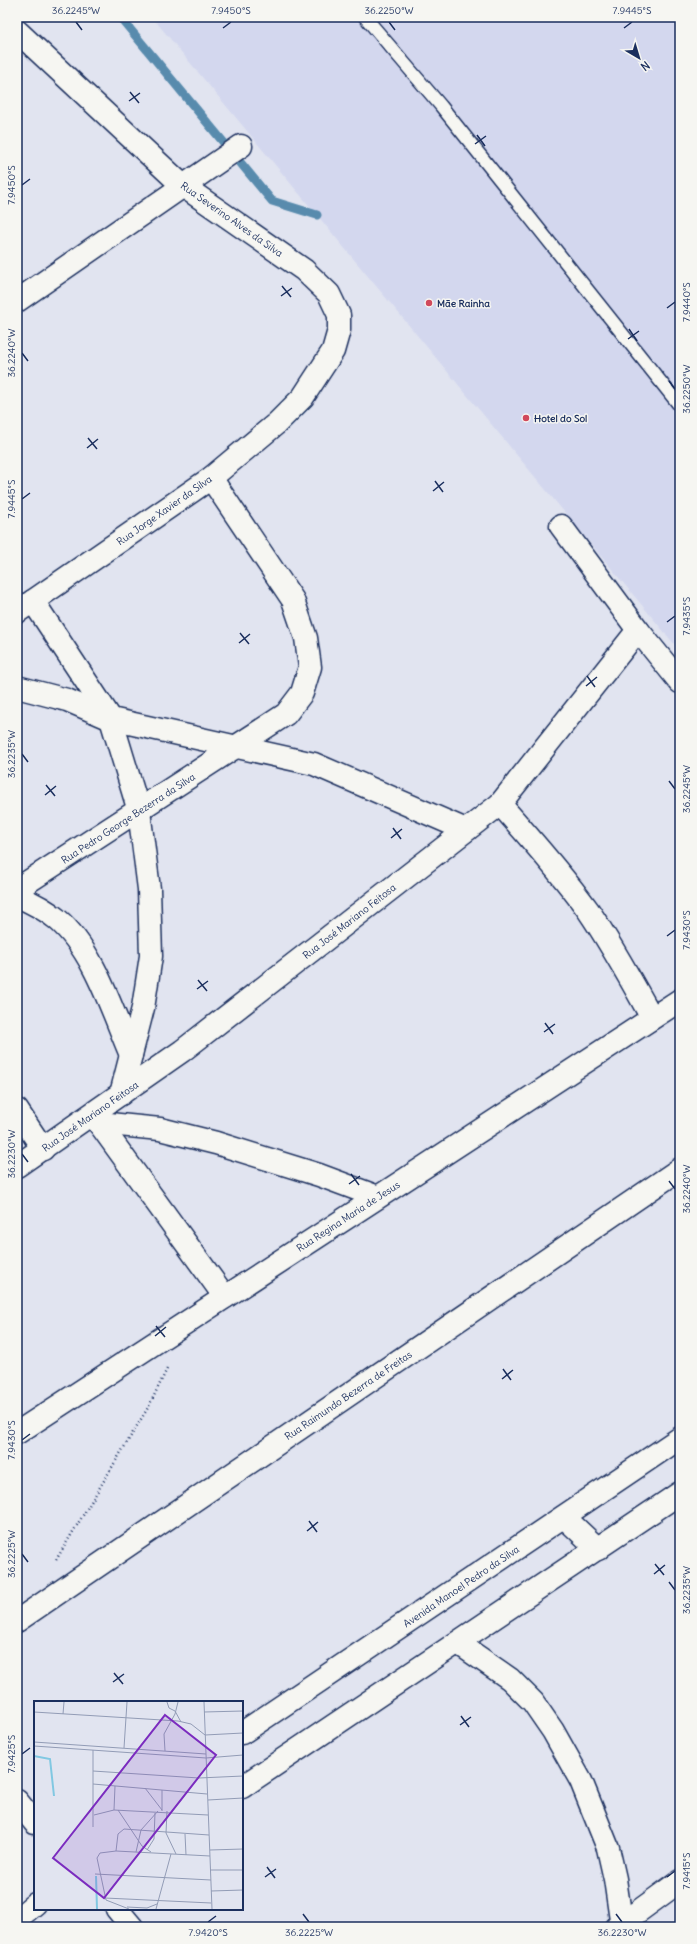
<svg xmlns="http://www.w3.org/2000/svg" width="697" height="1944" font-family="Delius,sans-serif">
<style>
.built{fill:#d3d7ee}
.lines{fill:none;stroke-linecap:round;stroke-linejoin:round}
.stream{stroke:#588bad;stroke-width:9}
.lane-casing{stroke:#1b2f5e;stroke-width:15}
.street-casing{stroke:#1b2f5e;stroke-width:25}
.path{stroke:#1b2f5e;stroke-width:2.5;stroke-dasharray:1 3;stroke-linecap:butt}
.lane{stroke:#f6f6f2;stroke-width:12}
.street{stroke:#f6f6f2;stroke-width:22}
.ticks{fill:none;stroke:#1b2f5e;stroke-width:1.5}
.poi-dot{fill:#d1495b;stroke:#f6f6f2;stroke-width:1.5}
.labels{text-anchor:middle;stroke-width:3;stroke-linejoin:round;paint-order:stroke}
.street-label{font-size:10px;fill:#1b2f5e;stroke:#f6f6f2}
.poi-label{font-size:10px;font-weight:bold;fill:#1b2f5e;stroke:#f6f6f2;text-anchor:start}
.inset-river{fill:none;stroke:#81c8e2;stroke-width:2}
.inset-road{fill:none;stroke:#929cb6;stroke-width:1}
.view{fill:#7b2cbf;fill-opacity:0.15;stroke:#7b2cbf;stroke-width:2}
.inset-edge{fill:none;stroke:#1b2f5e;stroke-width:2}
.neatline{fill:none;stroke:#1b2f5e;stroke-width:1.5}
.ticks-label{font-size:10px;text-anchor:middle;fill:#1b2f5e}
</style>
<rect width="100%" height="100%" fill="#e1e4f0"/>
<filter id="ink" filterUnits="userSpaceOnUse"><feTurbulence type="fractalNoise" baseFrequency=".025" numOctaves="2"/><feDisplacementMap in="SourceGraphic" scale="8" xChannelSelector="R" yChannelSelector="G"/><feConvolveMatrix kernelMatrix="1 2 1 2 8 2 1 2 1" color-interpolation-filters="sRGB"/></filter>
<g filter="url(#ink)">
<polygon class="built" points="152,17 680,17 680,651 317,215"/>
<g class="lines">
<polyline class="stream" points="120,17 272,201 317,215"/>
<g class="lane-casing">
<polyline id="lane" points="365,17 441,106 680,406"/>
</g>
<g class="street-casing">
<g id="street">
<polyline points="17,31 183,186 304,270 329,294 339,315 339,330 333,351 303,397 277,423 211,478 17,612"/>
<polyline points="17,301 241,146"/>
<polyline points="561,526 638,630 680,682"/>
<polyline points="33,601 111,719 139,811 149,889 151,956 143,1008 121,1094"/>
<polyline points="17,687 67,700 111,719 314,764 466,830"/>
<path d="M500,804C531,839 561,873 588,910C612,945 632,982 652,1018"/>
<polyline points="17,889 286,714 302,693 310,667 306,638 293,600 211,478"/>
<path d="M17,896C31,902 45,909 57,919C94,950 112,1011 131,1055"/>
<polyline points="17,1110 43,1149"/>
<polyline points="93,1115 225,1297"/>
<polyline points="99,1123 160,1129 216,1143 319,1175 378,1197"/>
<polyline points="17,1166 182,1051 500,804 638,630"/>
<polyline points="17,1433 680,1000"/>
<polyline points="564,1517 598,1549"/>
<polyline points="17,1621 680,1169"/>
<polyline points="458,1643 510,1679 533,1702 553,1731 581,1781 608,1848 615,1879 622,1927"/>
<polyline points="242,1733 680,1438"/>
<polyline points="242,1787 680,1493"/>
<polyline points="17,1801 35,1823"/>
<polyline points="117,1909 132,1927"/>
<polyline points="17,1919 35,1904"/>
<polyline points="617,1927 680,1881"/>
</g>
</g>
<polyline class="path" points="56,1560 149,1406 168,1367"/>
<use href="#lane" class="lane"/>
<use href="#street" class="street"/>
</g>
</g>
<path class="ticks" d="M76,22L82,30M389,22L395,30M223,28L231,22M624,28L632,22M130,92L139,103M129,101L140,93M477,135L485,146M475,144L486,136M22,185L30,179M282,286L291,297M281,296L292,288M667,308L675,302M629,329L637,341M628,339L639,331M22,353L28,361M669,381L675,389M88,438L97,449M87,448L98,439M435,481L443,492M433,491L444,482M22,499L30,493M667,622L675,616M240,633L249,644M239,643L250,634M587,676L595,687M586,686L597,677M22,754L28,762M669,781L675,789M46,785L55,796M45,795L56,786M393,828L401,839M391,838L402,829M667,936L675,930M198,980L207,991M197,989L208,981M545,1023L553,1034M544,1032L555,1024M22,1154L28,1162M351,1174L359,1185M669,1181L675,1189M349,1184L360,1176M156,1326L165,1337M155,1336L166,1327M503,1369L511,1380M502,1379L513,1370M22,1440L30,1434M309,1521L317,1532M307,1531L318,1522M22,1554L28,1562M655,1564L664,1575M654,1574L665,1565M669,1582L675,1590M114,1673L123,1684M113,1682L124,1674M461,1716L469,1727M460,1725L471,1717M22,1754L30,1748M267,1867L275,1878M265,1877L276,1869M667,1877L675,1871M303,1914L309,1922M616,1914L622,1922M208,1922L216,1916"/>
<g class="poi-dot">
<circle cx="429" cy="303" r="4"/>
<circle cx="526" cy="418" r="4"/>
</g>
<g class="labels">
<g class="street-label">
<text transform="translate(232 219) rotate(35)" y="4">Rua Severino Alves da Silva</text>
<text transform="translate(164 510) rotate(-35)" y="4">Rua Jorge Xavier da Silva</text>
<text transform="translate(128 818) rotate(-33)" y="4">Rua Pedro George Bezerra da Silva</text>
<text transform="translate(349 921) rotate(-38)" y="4">Rua José Mariano Feitosa</text>
<text transform="translate(90 1116) rotate(-35)" y="4">Rua José Mariano Feitosa</text>
<text transform="translate(348 1216) rotate(-33)" y="4">Rua Regina Maria de Jesus</text>
<text transform="translate(348 1395) rotate(-34)" y="4">Rua Raimundo Bezerra de Freitas</text>
<text transform="translate(461 1586) rotate(-34)" y="4">Avenida Manoel Pedro da Silva</text>
</g>
<g class="poi-label">
<text x="437" y="307">Mãe Rainha</text>
<text x="534" y="422">Hotel do Sol</text>
</g>
</g>
<g transform="translate(34 1701)">
<rect width="209" height="209" fill="#e1e4f0"/>
<path class="inset-river" d="M0,55L16,58L20,95M62,175L63,208"/>
<path class="inset-road" d="M133,1L135,7L141,10L147,21M170,1L178,208M0,11L144,20L157,23L171,34M170,11L209,10M29,13L30,1M171,34L209,32M0,41L172,53M0,45L172,57L209,54M90,47L93,1M59,49V126M131,50L130,33L141,13L144,1M59,70L165,77L209,75M59,83L173,93M111,87L128,109M174,99L209,97M80,109L81,85M84,109L108,145L117,151M128,110V89M133,110L132,132L142,153M60,114L80,109L174,114M151,133L152,154M113,149L120,138L121,112M176,149L209,148M82,150L84,133L90,128L175,134M102,151L107,129L124,110M176,169H209M61,173L177,179M177,190L209,189M71,197L177,202M93,206L113,207L123,203M95,208L72,199L63,157L66,152L82,150L176,155M122,208L137,153"/>
<path class="view" d="M131,14L182,54L70,197L19,157Z"/>
<rect width="209" height="209" class="inset-edge"/>
</g>
<rect width="697" height="1944" fill="none" stroke="#f6f6f2" stroke-width="44"/>
<g transform="translate(639 58) rotate(142)" stroke="#f6f6f2" stroke-width="3" paint-order="stroke">
<path d="M0-3L7 15L0 10L-7 15Z" fill="#1b2f5e"/>
<text y="-6" font-size="11" font-weight="bold" text-anchor="middle" fill="#1b2f5e">N</text>
</g>
<rect x="22" y="22" width="653" height="1900" class="neatline"/>
<g class="ticks-label">
<text x="76" y="14">36.2245°W</text>
<text x="231" y="14">7.9450°S</text>
<text x="389" y="14">36.2250°W</text>
<text x="632" y="14">7.9445°S</text>
<text transform="translate(11 185) rotate(-90)" y="4">7.9450°S</text>
<text transform="translate(686 302) rotate(-90)" y="4">7.9440°S</text>
<text transform="translate(11 353) rotate(-90)" y="4">36.2240°W</text>
<text transform="translate(686 389) rotate(-90)" y="4">36.2250°W</text>
<text transform="translate(11 499) rotate(-90)" y="4">7.9445°S</text>
<text transform="translate(686 616) rotate(-90)" y="4">7.9435°S</text>
<text transform="translate(11 754) rotate(-90)" y="4">36.2235°W</text>
<text transform="translate(686 789) rotate(-90)" y="4">36.2245°W</text>
<text transform="translate(686 930) rotate(-90)" y="4">7.9430°S</text>
<text transform="translate(11 1154) rotate(-90)" y="4">36.2230°W</text>
<text transform="translate(686 1189) rotate(-90)" y="4">36.2240°W</text>
<text transform="translate(11 1440) rotate(-90)" y="4">7.9430°S</text>
<text transform="translate(11 1554) rotate(-90)" y="4">36.2225°W</text>
<text transform="translate(686 1590) rotate(-90)" y="4">36.2235°W</text>
<text transform="translate(11 1754) rotate(-90)" y="4">7.9425°S</text>
<text transform="translate(686 1871) rotate(-90)" y="4">7.9415°S</text>
<text x="208" y="1936">7.9420°S</text>
<text x="309" y="1936">36.2225°W</text>
<text x="622" y="1936">36.2230°W</text>
</g>
</svg>
